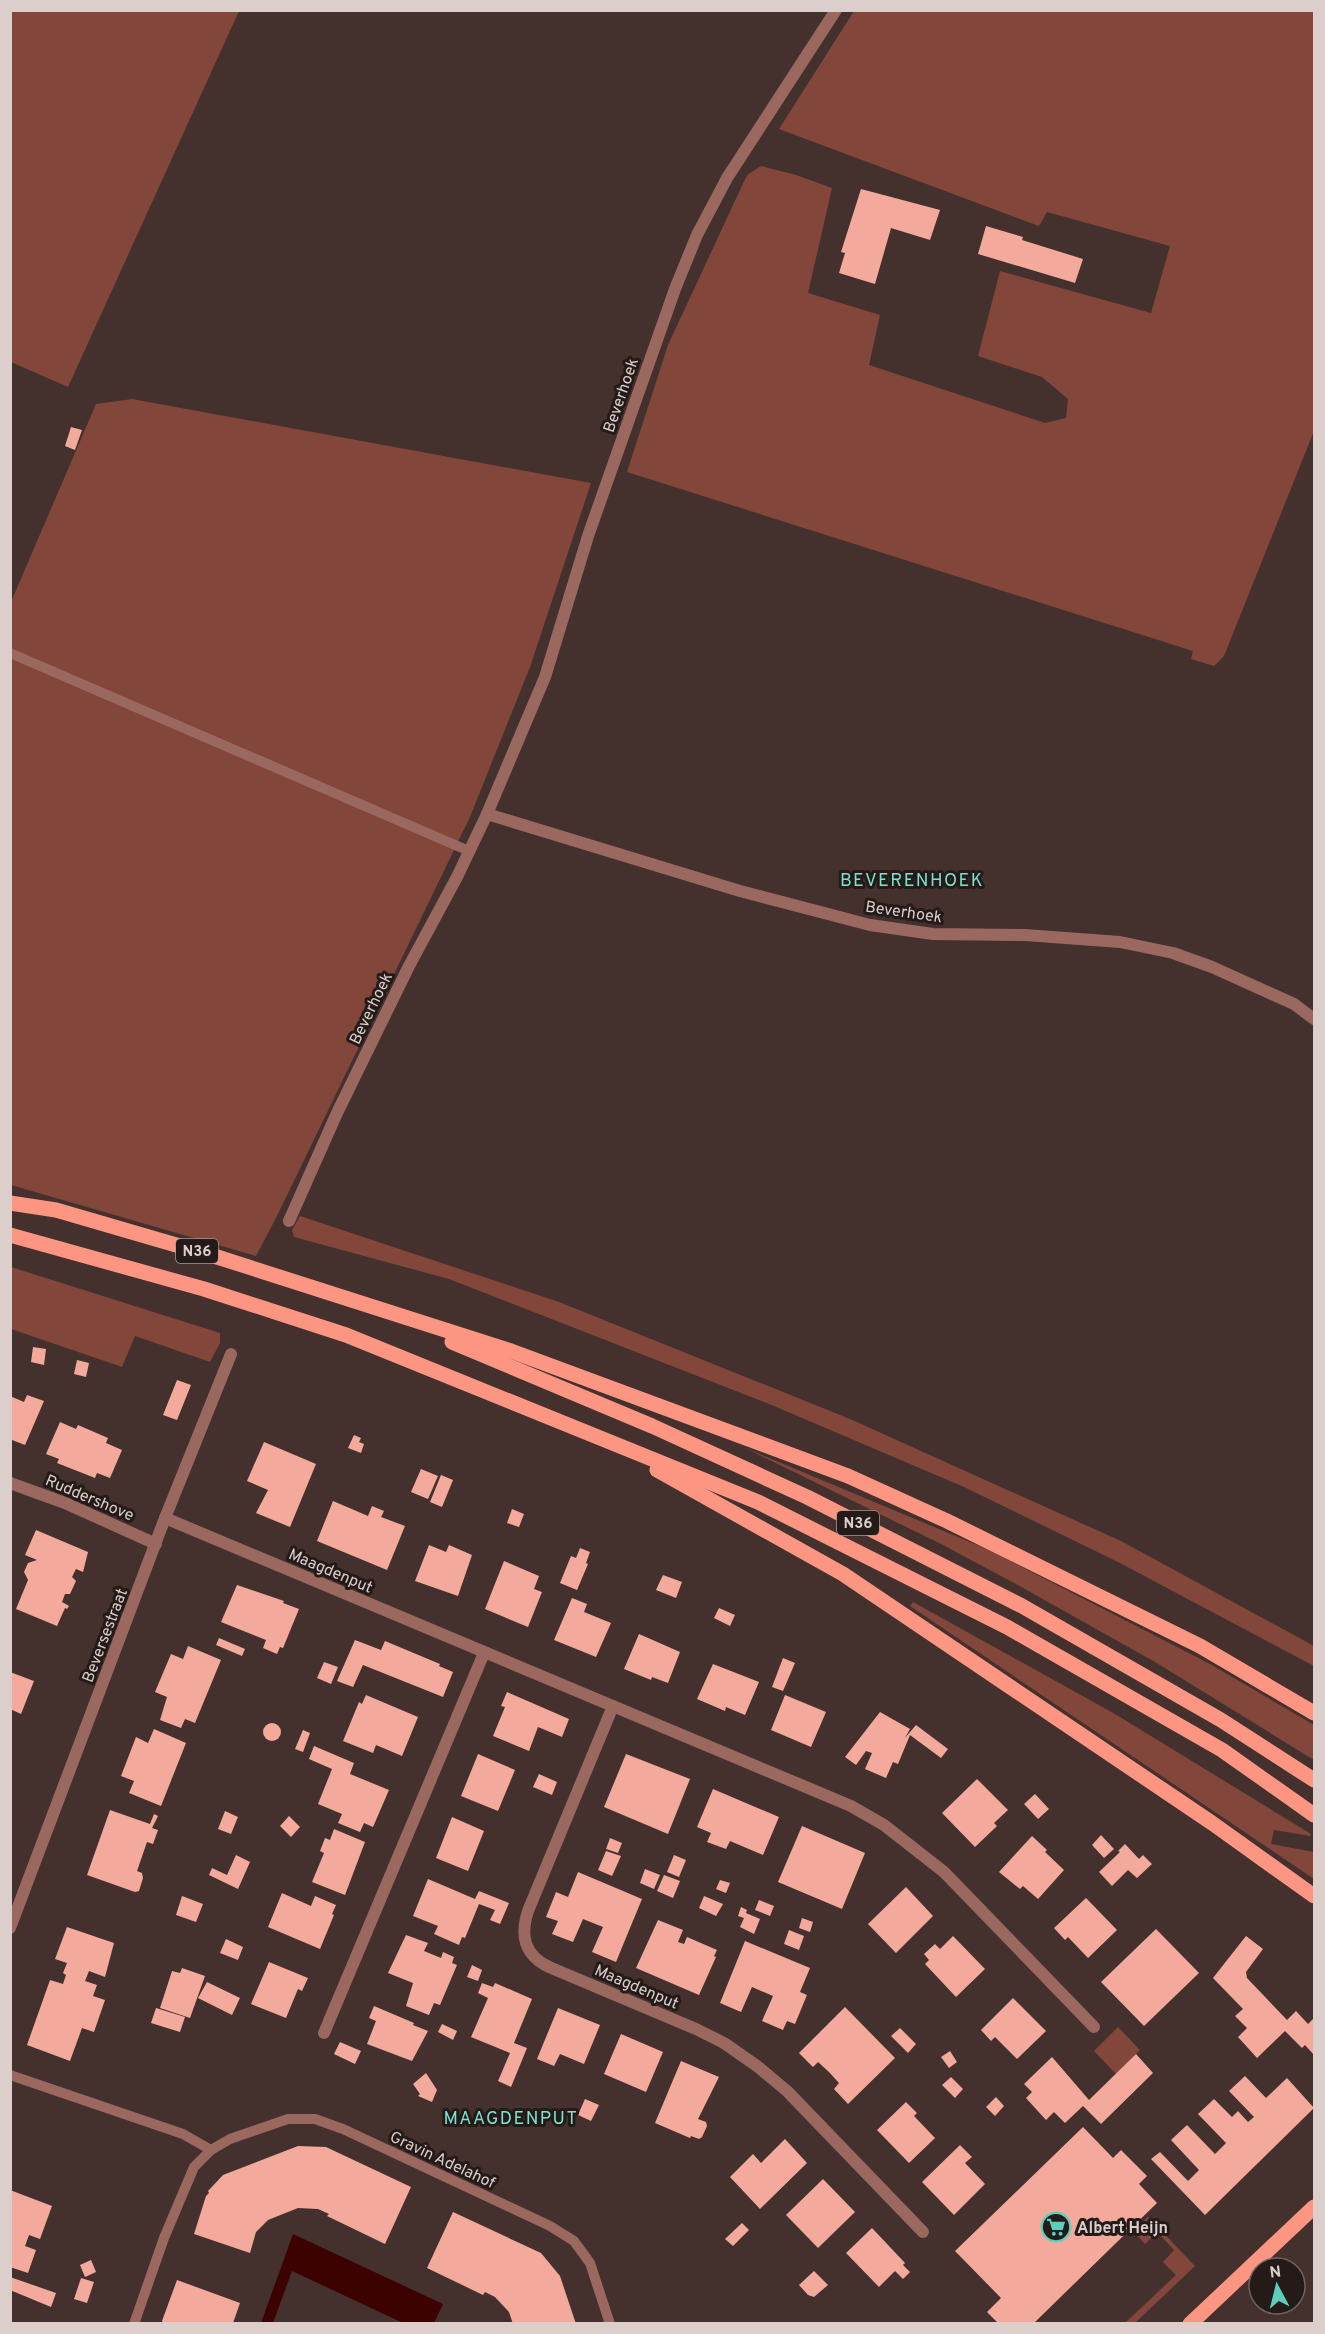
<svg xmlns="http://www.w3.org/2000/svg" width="1325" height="2334" font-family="Overpass,sans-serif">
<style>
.green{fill:#83463b}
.water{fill:#3c0200}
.building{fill:#f3aa9c}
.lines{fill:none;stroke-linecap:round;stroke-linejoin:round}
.lane{stroke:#9a685e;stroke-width:10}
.street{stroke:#9a685e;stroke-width:12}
.primary{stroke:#fc9683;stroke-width:15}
.labels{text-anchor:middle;stroke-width:6;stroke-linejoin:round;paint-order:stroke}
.shield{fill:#241b19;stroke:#a49896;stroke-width:1.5}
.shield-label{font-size:15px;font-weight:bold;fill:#dbcecb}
.street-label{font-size:16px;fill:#dbcecb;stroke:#241b19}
.poi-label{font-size:16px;font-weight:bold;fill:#dbcecb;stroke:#241b19;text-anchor:start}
.neighbourhood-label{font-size:18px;letter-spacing:1.5px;fill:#7ce3d1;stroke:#241b19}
</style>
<rect width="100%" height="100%" fill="#44312d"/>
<g class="green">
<polygon points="10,11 239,11 68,387 11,362"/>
<polygon points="1312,11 1314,12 1314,431 1224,656 1214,666 1191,659 1193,651 627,472 668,345 747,175 761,166 796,175 832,188 808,293 880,315 869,365 1045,423 1066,418 1068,399 1042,377 978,356 1000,271 1151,313 1170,246 1047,212 1039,226 779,129 854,11"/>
<polygon points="132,399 591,483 530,667 470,817 277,1216 256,1256 11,1185 11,602 96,404"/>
<polygon points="300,1216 559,1302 850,1419 1121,1541 1314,1646 1314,1666 1118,1562 964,1487 774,1406 449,1279 294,1237 292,1230"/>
<polygon points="11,1267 220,1333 220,1343 210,1362 135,1336 122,1367 11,1329"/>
<polygon points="743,1447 989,1550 1210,1664 1314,1725 1314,1760 1155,1662 1014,1583 943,1545"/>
<polygon points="913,1602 1115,1714 1311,1834 1310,1836 1274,1830 1271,1844 1314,1852 1314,1879 910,1606"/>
<polygon points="1118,2027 1140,2050 1116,2074 1094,2051"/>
<polygon points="1148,2217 1195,2266 1135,2323 1125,2323 1176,2275 1163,2262 1174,2250 1157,2232 1145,2244 1133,2231"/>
</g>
<polygon class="water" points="293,2234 443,2304 434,2323 403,2323 292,2271 273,2323 261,2323"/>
<g class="building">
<polygon points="861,189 940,210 930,240 891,228 875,284 839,273 845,253 841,252"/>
<polygon points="986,226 1023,237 1022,240 1083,259 1075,283 978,254"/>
<polygon points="71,427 82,430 75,450 65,446"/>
<polygon points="33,1347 46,1349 44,1365 31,1362"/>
<polygon points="77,1360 89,1363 86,1377 74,1374"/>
<polygon points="177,1380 191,1385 177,1420 163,1415"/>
<polygon points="27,1395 44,1401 25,1445 12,1440 10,1444 10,1396 24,1402"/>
<polygon points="60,1422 76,1429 78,1425 108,1438 106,1443 122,1450 110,1478 97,1473 95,1478 57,1463 59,1459 46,1454"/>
<polygon points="354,1435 361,1438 359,1442 364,1444 361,1453 348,1448"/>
<polygon points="264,1442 316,1464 290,1527 256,1513 268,1490 247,1481"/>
<polygon points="421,1469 438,1476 428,1499 411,1492"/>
<polygon points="441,1475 453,1480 442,1507 430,1502"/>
<polygon points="333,1501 368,1516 372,1506 384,1511 381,1517 405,1526 387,1570 317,1541"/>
<polygon points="512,1509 524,1514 519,1527 507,1523"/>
<polygon points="36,1530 88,1552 83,1572 76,1569 72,1577 76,1581 70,1594 65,1594 62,1602 69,1606 67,1609 65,1608 57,1626 16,1609 28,1580 24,1572 28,1563 37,1560 25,1555"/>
<polygon points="429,1545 446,1552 449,1545 472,1555 458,1596 415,1581"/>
<polygon points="580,1548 590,1552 586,1563 588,1564 577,1590 560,1583 571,1556 576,1558"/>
<polygon points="504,1561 539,1576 534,1589 542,1592 528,1627 485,1609"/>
<polygon points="663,1575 682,1582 676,1598 656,1590"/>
<polygon points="237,1585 284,1601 283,1603 299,1609 283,1648 280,1647 277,1654 263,1648 266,1640 221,1622"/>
<polygon points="572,1598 587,1604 584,1612 611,1623 596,1657 554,1640"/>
<polygon points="719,1608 735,1615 730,1626 714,1618"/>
<polygon points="639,1634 680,1652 668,1683 652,1677 651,1680 624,1669"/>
<polygon points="219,1638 245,1649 242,1656 216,1645"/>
<polygon points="355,1640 381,1650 385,1641 440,1664 439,1666 453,1672 443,1697 363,1665 353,1687 337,1681"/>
<polygon points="188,1646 221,1660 195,1723 185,1719 181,1728 160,1720 167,1697 155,1692 171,1654 183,1659"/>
<polygon points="783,1658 795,1663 783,1691 772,1687"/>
<polygon points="324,1662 338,1667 331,1684 317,1678"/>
<polygon points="713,1664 759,1682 745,1715 726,1707 725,1711 697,1699"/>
<polygon points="10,1672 34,1681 21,1714 10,1709"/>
<polygon points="507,1692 569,1719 562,1737 538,1727 529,1751 493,1736 505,1707 501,1706"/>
<polygon points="366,1695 418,1717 402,1756 376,1745 373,1753 343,1741 359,1702 362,1704"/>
<polygon points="785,1695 826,1712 811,1747 771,1730"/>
<polygon points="880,1712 910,1729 905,1738 916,1725 948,1749 941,1758 910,1735 898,1764 893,1762 886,1778 865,1769 872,1753 866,1751 856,1765 845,1757"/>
<circle cx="272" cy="1732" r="9"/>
<polygon points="154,1729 186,1743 161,1806 129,1793 134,1781 121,1776 136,1737 148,1743"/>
<polygon points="303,1730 310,1733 303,1752 295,1749"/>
<polygon points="314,1746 354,1763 350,1774 389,1790 373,1827 364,1823 360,1832 338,1823 342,1814 318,1804 332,1769 309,1759"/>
<polygon points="478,1754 515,1770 498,1811 461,1796"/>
<polygon points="626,1754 690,1779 668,1834 604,1807"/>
<polygon points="539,1774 557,1782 552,1795 533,1787"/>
<polygon points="977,1779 1008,1810 994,1823 997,1826 975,1847 942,1813"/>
<polygon points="713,1789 779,1817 763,1855 730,1841 726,1849 707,1842 711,1833 697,1827"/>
<polygon points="1035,1794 1049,1809 1038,1819 1024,1804"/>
<polygon points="110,1810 150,1824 154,1814 158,1816 152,1828 158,1830 153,1844 147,1842 137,1871 142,1873 143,1878 139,1891 135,1892 87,1875"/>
<polygon points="225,1811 238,1817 231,1834 218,1829"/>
<polygon points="289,1816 300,1827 291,1837 280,1826"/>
<polygon points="452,1817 484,1831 468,1871 436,1858"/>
<polygon points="802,1826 865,1853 842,1909 778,1882"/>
<polygon points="334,1829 365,1842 345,1895 312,1882 324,1853 320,1851 325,1838 330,1840"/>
<polygon points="1101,1835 1114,1849 1104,1858 1092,1845"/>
<polygon points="1032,1836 1047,1850 1045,1852 1064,1870 1038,1899 1023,1886 1020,1889 999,1872"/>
<polygon points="610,1838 622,1843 618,1853 606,1849"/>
<polygon points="1125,1844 1139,1859 1143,1855 1152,1864 1137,1878 1128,1870 1112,1886 1099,1872 1120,1852 1118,1851"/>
<polygon points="606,1851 621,1856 612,1876 598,1870"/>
<polygon points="236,1855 250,1862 238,1889 209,1875 212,1868 227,1875"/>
<polygon points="674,1855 686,1860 679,1877 667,1872"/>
<polygon points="645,1869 660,1875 654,1889 640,1883"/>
<polygon points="578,1872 642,1899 616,1962 592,1952 603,1927 583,1919 573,1942 552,1934 558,1921 546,1917 556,1892 568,1897"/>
<polygon points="664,1875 680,1881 673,1898 657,1891"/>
<polygon points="428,1879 475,1899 479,1891 509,1903 500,1924 490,1920 495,1910 479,1904 465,1938 462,1937 459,1945 434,1934 438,1926 413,1916"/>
<polygon points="720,1880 730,1883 726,1893 716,1889"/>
<polygon points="906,1887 933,1916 896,1953 868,1924"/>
<polygon points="282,1893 311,1906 315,1896 336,1905 332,1914 334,1915 320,1949 268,1927"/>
<polygon points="182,1896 203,1904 196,1922 176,1915"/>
<polygon points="704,1896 723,1904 716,1916 699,1908"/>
<polygon points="1086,1898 1117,1930 1088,1958 1068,1937 1065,1940 1054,1928"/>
<polygon points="759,1900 774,1906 770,1916 755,1910"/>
<polygon points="741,1907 747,1910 746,1913 760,1919 754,1934 740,1927 744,1918 738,1916"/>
<polygon points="802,1918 813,1922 810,1932 799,1928"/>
<polygon points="658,1920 683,1930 678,1942 684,1944 687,1937 717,1950 714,1956 716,1957 699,1995 636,1968"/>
<polygon points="67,1927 114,1943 105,1977 89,1971 85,1981 97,1985 93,1996 105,2000 94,2032 82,2028 70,2061 27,2045 50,1980 63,1984 66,1975 63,1973 67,1963 55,1959"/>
<polygon points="1156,1929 1199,1973 1144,2026 1101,1982"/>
<polygon points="789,1930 804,1936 799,1950 784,1944"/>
<polygon points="406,1935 428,1943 424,1951 441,1958 443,1952 454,1957 452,1963 457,1965 440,2005 434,2003 429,2015 406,2006 413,1983 388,1973"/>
<polygon points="953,1936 985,1969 956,1997 925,1964 929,1960 924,1954 935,1944 940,1949"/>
<polygon points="1246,1936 1263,1949 1246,1972 1247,1978 1287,2020 1296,2011 1308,2024 1314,2018 1314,2055 1305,2045 1302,2048 1285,2031 1257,2058 1238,2037 1247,2028 1235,2016 1243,2009 1213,1978"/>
<polygon points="226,1939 243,1947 238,1960 220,1953"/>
<polygon points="745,1941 810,1968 800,1992 807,1995 795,2024 787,2021 783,2030 762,2021 773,1996 752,1987 741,2012 720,2003"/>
<polygon points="269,1962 308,1978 302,1991 298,1989 286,2018 251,2004"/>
<polygon points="472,1965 482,1970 478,1981 467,1977"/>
<polygon points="182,1968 205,1976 190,2018 160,2008 172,1971 180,1973"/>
<polygon points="207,1982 240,1998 232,2015 198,1998"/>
<polygon points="482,1983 493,1987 495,1983 532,1999 514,2043 527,2048 511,2087 498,2081 510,2053 471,2037 488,1998 478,1993"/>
<polygon points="1013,1998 1046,2031 1017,2059 995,2037 991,2041 981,2030"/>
<polygon points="374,2006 414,2023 413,2025 428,2031 412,2061 367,2044 376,2021 369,2018"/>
<polygon points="845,2007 895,2058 848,2104 834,2089 839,2083 829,2072 818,2062 813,2067 799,2053"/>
<polygon points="156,2008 185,2017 180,2032 151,2023"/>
<polygon points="558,2008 600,2025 584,2064 560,2054 554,2066 537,2059"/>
<polygon points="442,2024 457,2031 453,2040 438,2032"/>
<polygon points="900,2028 916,2044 908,2053 891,2036"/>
<polygon points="621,2034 663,2052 646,2092 604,2074"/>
<polygon points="340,2042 361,2051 355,2064 334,2054"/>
<polygon points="950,2051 957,2062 949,2068 941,2057"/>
<polygon points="1136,2054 1153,2073 1101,2124 1083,2106 1065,2123 1054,2112 1046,2120 1026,2098 1032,2092 1024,2084 1052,2057 1089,2100"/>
<polygon points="681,2061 719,2077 698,2119 706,2122 707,2126 702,2137 699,2139 691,2136 690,2138 655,2123"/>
<polygon points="426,2073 437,2090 432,2102 418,2096 420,2094 413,2084"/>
<polygon points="1245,2076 1266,2098 1287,2078 1314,2108 1205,2215 1151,2159 1160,2152 1188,2181 1199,2170 1171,2140 1187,2125 1215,2154 1226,2143 1198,2114 1214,2099 1232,2117 1238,2111 1248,2122 1254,2117 1229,2091"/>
<polygon points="951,2077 963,2089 955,2098 942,2085"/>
<polygon points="996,2097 1004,2106 995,2116 986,2107"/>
<polygon points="585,2099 599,2105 591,2121 578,2115"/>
<polygon points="906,2102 917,2113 914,2116 935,2138 909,2163 877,2130"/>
<polygon points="1083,2127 1113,2158 1121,2150 1147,2176 1139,2184 1157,2203 1033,2324 999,2324 987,2312 1001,2298 955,2251"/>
<polygon points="785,2139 807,2163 760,2209 730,2177 753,2154 761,2163"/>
<polygon points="960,2145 972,2157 965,2163 985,2184 954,2215 922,2182"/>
<polygon points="298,2146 326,2147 411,2187 385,2244 327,2216 329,2214 318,2209 298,2208 268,2220 256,2232 250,2253 194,2234 206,2196 209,2193 208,2191 223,2175"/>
<polygon points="823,2179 855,2212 818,2248 786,2215"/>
<polygon points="10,2190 52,2206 40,2239 29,2235 25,2246 36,2250 28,2273 10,2267"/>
<polygon points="453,2212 541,2253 560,2276 576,2324 513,2324 509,2312 495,2297 485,2292 483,2295 427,2268"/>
<polygon points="742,2223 749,2230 733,2246 725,2239"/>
<polygon points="872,2228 905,2263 903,2265 910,2272 903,2279 895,2271 879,2287 846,2253"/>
<polygon points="91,2260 96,2272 85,2277 80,2265"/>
<polygon points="814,2271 828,2285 814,2297 808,2295 799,2285"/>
<polygon points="10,2277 56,2293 51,2307 10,2290"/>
<polygon points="81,2278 94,2282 87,2303 74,2299"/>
<polygon points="177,2280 240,2303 233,2323 164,2324 162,2321"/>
</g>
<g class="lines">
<g class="lane">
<polyline points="10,653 469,851"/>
<polyline points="10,2075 183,2134 211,2150"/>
<polyline points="134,2324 164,2238 194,2167 211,2150 230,2139 288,2119 315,2119 343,2129 550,2226 574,2241 590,2263 610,2324"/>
</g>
<g class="street">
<polyline points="487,814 740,891 870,925 933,934 1025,935 1120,942 1173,953 1212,967 1294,1004 1314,1019"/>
<polyline points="289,1221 337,1113 409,966 457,877 487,814 545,677 588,536 675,289 697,235 727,178 836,10"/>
<polyline points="10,1483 65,1503 156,1544"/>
<polyline points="165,1518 851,1806 884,1825 944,1872 1094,2027"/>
<path d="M613,1706L528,1911C520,1936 524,1955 549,1967L696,2029L724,2043L757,2066L787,2091L923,2232"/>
<polyline points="10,1928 165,1518 231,1354"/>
<polyline points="324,2033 484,1653"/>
</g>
<g class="primary">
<polyline points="10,1203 56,1210 214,1256 511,1351 848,1476 947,1521 1200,1646 1314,1713"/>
<polyline points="10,1235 204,1289 346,1335 758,1502 1007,1627 1222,1750 1314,1815"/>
<polyline points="452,1342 652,1426 807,1497 1022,1606 1221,1720 1314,1780"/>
<polyline points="657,1470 843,1574 1212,1823 1314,1896"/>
<polyline points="1190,2324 1314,2207"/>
</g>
</g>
<defs>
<g id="supermarket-ring" transform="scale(1.5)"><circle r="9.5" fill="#241b19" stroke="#5bcebc" stroke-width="1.5"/><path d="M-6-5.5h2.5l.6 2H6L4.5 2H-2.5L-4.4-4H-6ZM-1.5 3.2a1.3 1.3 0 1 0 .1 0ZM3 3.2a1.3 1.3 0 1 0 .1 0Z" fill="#5bcebc"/></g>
</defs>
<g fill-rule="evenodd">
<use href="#supermarket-ring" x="1056" y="2227"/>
</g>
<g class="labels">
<g class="shield">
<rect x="176" y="1239" width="42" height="24" rx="4.5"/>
<rect x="837" y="1511" width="42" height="24" rx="4.5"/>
</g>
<g class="shield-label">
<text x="197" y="1256">N36</text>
<text x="858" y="1528">N36</text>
</g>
<g class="street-label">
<text transform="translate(620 395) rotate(-71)" y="6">Beverhoek</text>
<text transform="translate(904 911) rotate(8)" y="6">Beverhoek</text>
<text transform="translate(370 1008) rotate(-64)" y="6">Beverhoek</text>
<text transform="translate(90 1497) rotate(23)" y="6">Ruddershove</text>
<text transform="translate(331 1570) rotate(23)" y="6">Maagdenput</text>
<text transform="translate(104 1635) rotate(-69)" y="6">Beversestraat</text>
<text transform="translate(637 1986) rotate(23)" y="6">Maagdenput</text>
<text transform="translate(443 2159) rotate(25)" y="6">Gravin Adelahof</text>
</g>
<g class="poi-label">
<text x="1077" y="2233">Albert Heijn</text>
</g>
<g class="neighbourhood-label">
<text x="912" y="886">BEVERENHOEK</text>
<text x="511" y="2124">MAAGDENPUT</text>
</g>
</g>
<rect width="1325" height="2334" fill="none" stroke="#dbcecb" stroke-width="24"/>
<g transform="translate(1277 2286) rotate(353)"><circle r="28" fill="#241b19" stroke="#6d6360" stroke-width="1.5"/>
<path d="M0-4.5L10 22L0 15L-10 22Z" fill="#5bcebc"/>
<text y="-9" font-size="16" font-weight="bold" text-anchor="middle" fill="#dbcecb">N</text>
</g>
</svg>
